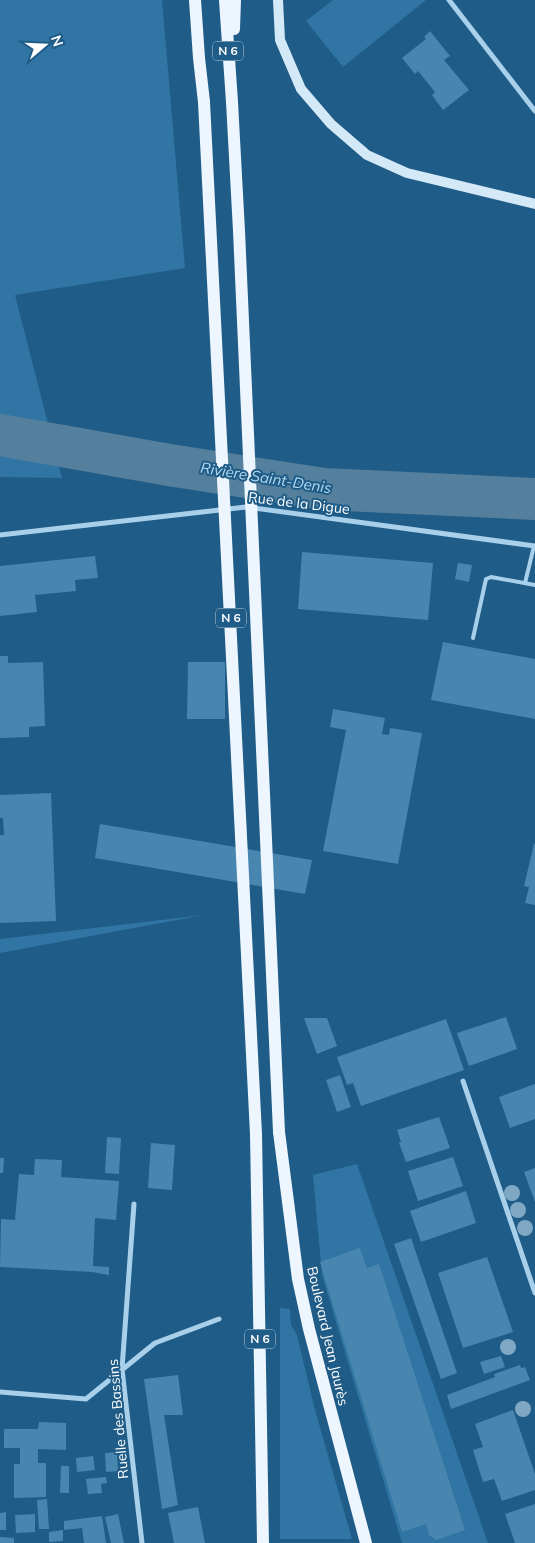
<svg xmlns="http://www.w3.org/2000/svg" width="535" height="1543" font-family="Mulish,sans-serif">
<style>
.green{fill:#3075a3}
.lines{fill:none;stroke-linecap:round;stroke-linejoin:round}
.river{stroke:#54809d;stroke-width:42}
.building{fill:#4886af}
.lane{stroke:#a9d0ea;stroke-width:4}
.street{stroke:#a9d0ea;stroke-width:5}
.secondary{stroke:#d4e9f8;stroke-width:10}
.primary{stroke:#edf6fe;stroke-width:12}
.primary-bridge{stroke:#edf6fe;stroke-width:12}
.tree{fill:#7fa8c5}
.labels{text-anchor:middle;stroke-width:4;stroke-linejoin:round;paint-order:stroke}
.shield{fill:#1f5c87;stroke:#bccedb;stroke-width:1}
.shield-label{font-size:12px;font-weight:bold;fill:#fff}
.street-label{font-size:14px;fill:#fff;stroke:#1f5c87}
.water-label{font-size:15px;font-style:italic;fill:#b4daf2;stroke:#1f5c87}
</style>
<rect width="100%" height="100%" fill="#1f5c87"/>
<g class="green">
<polygon points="0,0 162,0 185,268 15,295 62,478 0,477"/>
<polygon points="333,0 426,0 343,67 306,21"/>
<polygon points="204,915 0,953 0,939"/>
<polygon points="357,1164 488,1543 402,1543 322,1275 313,1175"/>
<polygon points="280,1308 290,1309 291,1325 297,1335 315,1410 352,1539 280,1539"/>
</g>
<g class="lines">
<polyline class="river" points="0,435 169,465 324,489 535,499"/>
</g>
<g class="building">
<polygon points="430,31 450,56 444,60 469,90 443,110 432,95 435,92 418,71 415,74 402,58 426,39 424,37"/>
<polygon points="302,552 433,563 428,620 298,609"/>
<polygon points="95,556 98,578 75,580 76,591 35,595 37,612 0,616 0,566"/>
<polygon points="458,563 472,565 469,582 455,579"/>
<polygon points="443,642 535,659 535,719 431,700"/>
<polygon points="0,656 8,656 8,663 43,662 45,726 29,727 29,737 0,738"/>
<polygon points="188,662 225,662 225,719 187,719"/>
<polygon points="333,709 385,718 382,734 389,735 390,728 422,733 398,864 323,851 346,730 330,727"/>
<polygon points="51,793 56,921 0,923 0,835 4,835 3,818 0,818 0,795"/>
<polygon points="100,824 312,860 305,894 95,858"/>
<polygon points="534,844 535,844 535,905 525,903 529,887 524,886"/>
<polygon points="506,1017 517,1049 469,1066 457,1033"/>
<polygon points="304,1018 327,1018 337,1046 317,1054"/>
<polygon points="446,1019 464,1070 361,1106 353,1083 347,1085 337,1057"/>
<polygon points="340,1075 351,1107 337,1112 326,1080"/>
<polygon points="535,1084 535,1119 510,1128 499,1097"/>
<polygon points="439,1117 450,1148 406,1162 399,1143 401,1142 397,1130"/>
<polygon points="107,1137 121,1138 119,1174 105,1173"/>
<polygon points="151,1143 175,1145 172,1190 148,1188"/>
<polygon points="453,1157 463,1186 418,1201 408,1171"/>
<polygon points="0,1158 4,1158 3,1173 0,1173"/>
<polygon points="35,1159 62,1160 61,1177 119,1181 116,1220 95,1218 93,1266 109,1267 109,1275 92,1272 0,1267 1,1219 15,1220 19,1174 34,1175"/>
<polygon points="535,1168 535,1202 524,1172"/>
<polygon points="466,1191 476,1223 421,1242 410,1211"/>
<polygon points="411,1238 457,1373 441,1379 394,1244"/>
<polygon points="360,1248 367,1268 379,1264 465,1530 436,1540 429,1535 426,1524 402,1532 320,1262"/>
<polygon points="487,1257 513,1332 463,1348 438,1273"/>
<polygon points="501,1356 505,1367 484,1374 480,1362"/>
<polygon points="520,1365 521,1368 525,1367 530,1380 451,1409 447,1395 495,1377 494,1374"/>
<polygon points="178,1375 183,1415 164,1415 178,1505 162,1509 144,1379"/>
<polygon points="513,1410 535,1474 535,1490 502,1501 494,1479 483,1482 473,1450 483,1447 475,1424"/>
<polygon points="39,1422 66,1423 66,1450 38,1449 38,1463 46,1463 46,1497 14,1498 14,1464 20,1464 20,1448 4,1448 4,1429 38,1429"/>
<polygon points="117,1452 118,1471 106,1472 105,1453"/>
<polygon points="93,1456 95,1470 77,1472 76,1458"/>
<polygon points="61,1466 69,1466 69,1493 60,1493"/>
<polygon points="106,1477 107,1483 101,1484 102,1493 88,1494 86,1479"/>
<polygon points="47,1499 49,1529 39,1529 37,1500"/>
<polygon points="535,1504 535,1543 515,1543 505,1514"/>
<polygon points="198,1507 205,1543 174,1543 168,1513"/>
<polygon points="6,1512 6,1530 0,1530 0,1513"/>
<polygon points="35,1514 35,1532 16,1533 15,1515"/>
<polygon points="118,1514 124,1543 111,1543 105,1517"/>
<polygon points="102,1516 106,1543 84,1543 82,1528 64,1530 64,1521"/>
<polygon points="63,1530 63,1541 49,1542 49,1532"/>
<polygon points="0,1537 14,1538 14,1543 0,1543"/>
</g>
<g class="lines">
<g class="lane">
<polyline points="525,583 534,546"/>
<polyline points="473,638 486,579 491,577 535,585"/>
</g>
<g class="street">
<polyline points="449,0 535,111"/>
<polyline points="0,535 246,507 535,546"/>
<polyline points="463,1081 535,1293"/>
<polyline points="134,1204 122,1369 142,1543"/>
<polyline points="0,1392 86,1399 155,1343 219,1319"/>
</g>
<polyline class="secondary" points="278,0 280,40 301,89 331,124 367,155 407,173 535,204"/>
<g class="primary">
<polyline points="195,0 199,58 204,102"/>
<polyline points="225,0 232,102"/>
<polyline points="234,29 235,0"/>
<polyline points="279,1132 298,1279 309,1329 366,1543"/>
<polyline points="256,1134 263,1543"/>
</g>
<g class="primary-bridge">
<polyline points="204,102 256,1134"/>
<polyline points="232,102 239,231 279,1132"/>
</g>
</g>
<g class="tree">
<circle cx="512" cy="1193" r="8"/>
<circle cx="518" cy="1210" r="8"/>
<circle cx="525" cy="1228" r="8"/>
<circle cx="508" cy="1347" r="8"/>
<circle cx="523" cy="1409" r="8"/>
</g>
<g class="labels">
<g class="shield">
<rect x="213" y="41.5" width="30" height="19" rx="4"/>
<rect x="216" y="608.5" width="30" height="19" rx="4"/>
<rect x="245" y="1329.5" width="30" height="19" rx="4"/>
</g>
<g class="shield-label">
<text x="228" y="55">N 6</text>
<text x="231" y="622">N 6</text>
<text x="260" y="1343">N 6</text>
</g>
<g class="street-label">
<text transform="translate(299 503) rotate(7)" y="5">Rue de la Digue</text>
<text transform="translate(328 1336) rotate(77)" y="5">Boulevard Jean Jaurès</text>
<text transform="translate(118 1419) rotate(-95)" y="5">Ruelle des Bassins</text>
</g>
<g class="water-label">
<text transform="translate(266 478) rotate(9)" y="5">Rivière Saint-Denis</text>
</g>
</g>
<g transform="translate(45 45) rotate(71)" stroke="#1f5c87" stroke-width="4" paint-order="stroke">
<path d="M0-4L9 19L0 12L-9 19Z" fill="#ffffff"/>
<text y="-8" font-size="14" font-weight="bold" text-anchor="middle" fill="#ffffff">N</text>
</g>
</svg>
